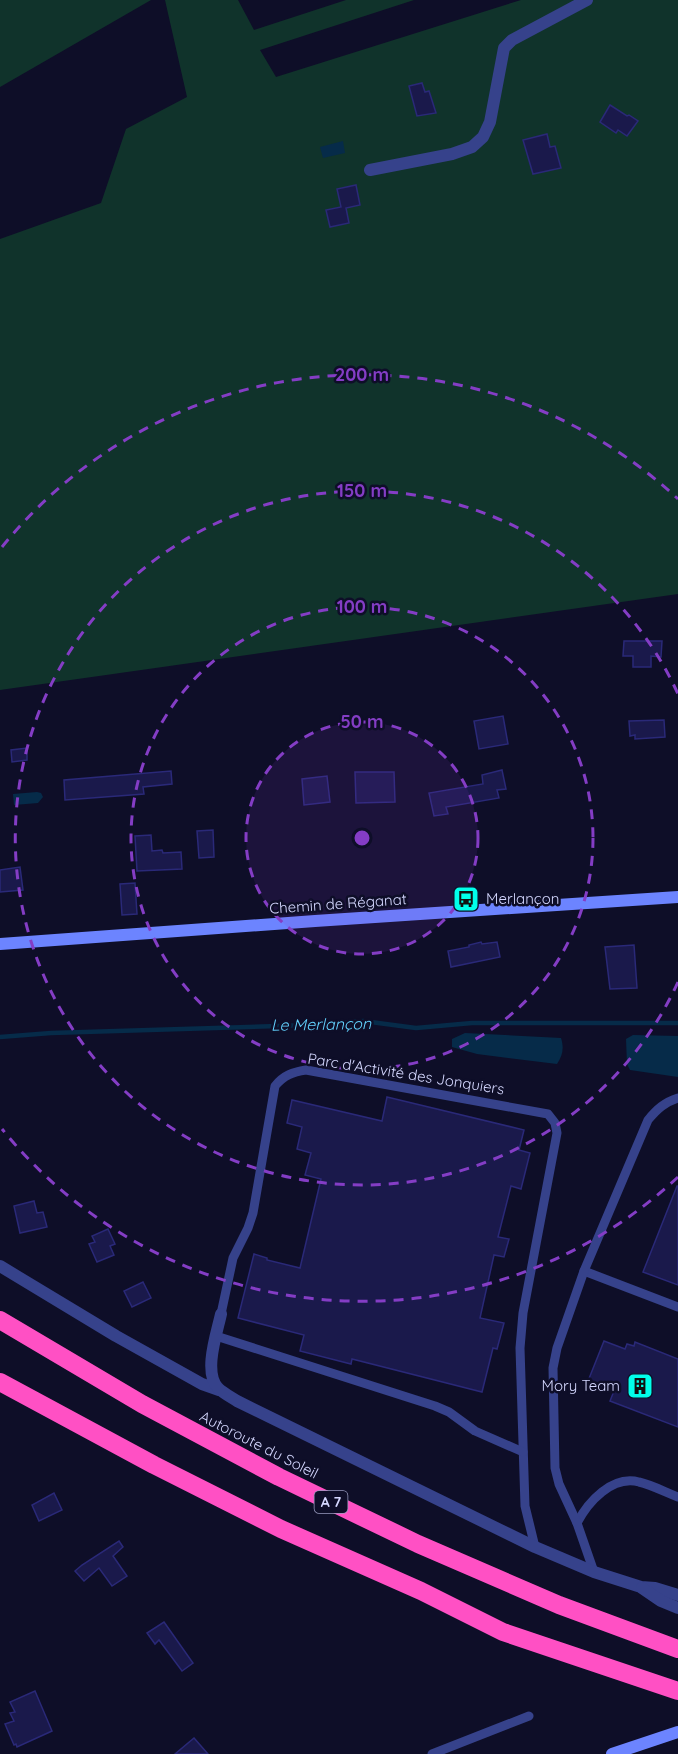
<svg xmlns="http://www.w3.org/2000/svg" width="678" height="1754" font-family="Quicksand,sans-serif">
<style>
.green{fill:#10332b}
.water{fill:#062b49}
.lines{fill:none;stroke-linecap:round;stroke-linejoin:round}
.stream{stroke:#062b49;stroke-width:4.5}
.building{fill:#1a194b;stroke:#2a2978;stroke-width:1.5}
.lane{stroke:#36428b;stroke-width:9}
.street{stroke:#36428b;stroke-width:12}
.secondary{stroke:#6c84ff;stroke-width:12}
.highway{stroke:#ff50c4;stroke-width:18}
.ring{fill:none;stroke:#843dc5;stroke-width:3;stroke-dasharray:10 8}
.labels{text-anchor:middle;stroke-width:5;stroke-linejoin:round;paint-order:stroke}
.shield{fill:#0e0e28;stroke:#999bbe;stroke-width:1.5}
.shield-label{font-size:14px;font-weight:bold;fill:#d5d8ff}
.poi-label{font-size:15px;fill:#d5d8ff;stroke:#0e0e28;text-anchor:start}
.street-label{font-size:15px;fill:#d5d8ff;stroke:#0e0e28}
.water-label{font-size:16px;font-style:italic;fill:#63d3ff;stroke:#0e0e28}
.centre{fill:#843dc5;stroke:#0e0e28;stroke-width:3}
.ring-label{font-size:18px;text-anchor:middle;font-weight:bold;fill:#843dc5;stroke:#0e0e28;stroke-width:5;stroke-linejoin:round;paint-order:stroke}
</style>
<rect width="100%" height="100%" fill="#0e0e28"/>
<g class="green">
<polygon points="0,0 151,0 0,87"/>
<polygon points="165,0 238,0 254,30 346,0 414,0 260,50 276,77 521,0 678,0 678,594 0,690 0,239 101,203 126,129 187,97"/>
</g>
<g class="water">
<polygon points="343,141 345,153 323,158 320,147"/>
<polygon points="37,792 41,793 43,797 38,803 14,805 13,794"/>
<path d="M465,1033L561,1038C564,1048 563,1055 557,1064L477,1054L452,1047V1039Z"/>
<polygon points="633,1035 678,1036 678,1077 630,1070 627,1064 626,1039"/>
</g>
<g class="lines">
<polyline class="stream" points="0,1037 51,1033 309,1025 363,1021 416,1028 472,1023 678,1023"/>
</g>
<g class="building">
<polygon points="422,83 425,92 429,91 436,113 417,116 409,86"/>
<polygon points="610,105 627,116 629,115 638,121 627,136 618,130 616,133 600,122"/>
<polygon points="547,134 550,147 555,146 561,168 533,174 523,140"/>
<polygon points="356,185 360,205 346,208 349,223 330,227 326,210 341,207 337,189"/>
<polygon points="624,641 662,641 661,657 651,656 651,667 633,667 633,656 623,656"/>
<polygon points="503,716 508,744 479,749 474,721"/>
<polygon points="664,720 665,737 635,739 635,735 630,736 629,721"/>
<polygon points="27,748 27,760 12,762 11,750"/>
<polygon points="502,770 506,789 497,790 499,798 446,807 448,814 434,816 429,793 483,784 482,775"/>
<polygon points="171,771 172,784 143,787 144,794 65,800 64,780"/>
<polygon points="355,772 394,772 395,802 356,803"/>
<polygon points="327,776 330,802 304,805 302,779"/>
<polygon points="213,830 214,857 199,858 197,831"/>
<polygon points="151,835 152,851 162,850 163,853 181,852 182,869 137,871 135,836"/>
<polygon points="20,867 23,890 0,892 0,870"/>
<polygon points="135,883 137,914 122,915 120,884"/>
<polygon points="481,942 482,944 497,942 500,957 451,967 448,951 469,947 469,945"/>
<polygon points="634,945 637,988 610,989 605,947"/>
<polygon points="387,1097 524,1130 519,1150 530,1153 521,1189 511,1186 498,1237 509,1239 504,1257 494,1255 480,1318 504,1323 497,1349 493,1348 482,1392 352,1359 351,1364 300,1351 304,1335 238,1318 254,1254 267,1258 267,1260 300,1268 321,1179 305,1175 311,1153 297,1149 302,1127 287,1123 292,1100 382,1121"/>
<polygon points="677,1186 678,1186 678,1285 643,1272"/>
<polygon points="34,1201 37,1213 43,1212 47,1227 20,1233 14,1206"/>
<polygon points="108,1229 115,1244 110,1246 114,1255 97,1262 89,1244 95,1242 92,1236"/>
<polygon points="143,1282 151,1298 132,1307 124,1291"/>
<polygon points="604,1341 625,1349 627,1344 634,1346 635,1342 678,1359 678,1427 610,1401 614,1391 588,1381"/>
<polygon points="54,1493 62,1510 39,1521 32,1505"/>
<polygon points="119,1541 123,1547 113,1556 127,1576 112,1586 99,1568 84,1581 75,1571 82,1565"/>
<polygon points="164,1622 193,1663 182,1671 159,1640 155,1644 147,1633"/>
<polygon points="35,1691 52,1731 17,1747 16,1744 14,1745 5,1724 14,1721 10,1713 15,1712 10,1702"/>
<polygon points="194,1738 208,1754 175,1754"/>
</g>
<g class="lines">
<g class="lane">
<polyline points="584,1271 678,1307"/>
<path d="M221,1314L233,1258L248,1228L253,1213L275,1086C284,1075 293,1072 306,1070L548,1114L555,1123L557,1133L523,1313L520,1348L525,1506L535,1547"/>
<polyline points="216,1336 435,1406 449,1412 475,1431 523,1452"/>
<path d="M577,1523C588,1502 612,1475 639,1482C652,1485 665,1492 678,1497"/>
<path d="M594,1572L577,1523L559,1484L555,1468L553,1368L557,1348L584,1271L648,1120C657,1109 665,1102 678,1098"/>
<polyline points="432,1754 529,1716"/>
</g>
<g class="street">
<polyline points="370,170 452,154 472,147 483,137 490,122 504,48 512,40 587,0"/>
<polyline points="0,1266 116,1336 202,1384 219,1390"/>
<path d="M221,1314C217,1333 203,1372 218,1388C223,1393 231,1397 237,1401L535,1547L594,1572L641,1587L655,1588L678,1595"/>
<polyline points="642,1588 661,1601 678,1608"/>
</g>
<g class="secondary">
<polyline points="0,944 315,921 678,897"/>
<polyline points="612,1754 678,1732"/>
</g>
<g class="highway">
<polyline points="0,1320 142,1404 279,1477 418,1544 559,1605 678,1649"/>
<polyline points="0,1382 154,1465 281,1529 421,1591 503,1632 678,1691"/>
</g>
</g>
<circle cx="362" cy="838" r="116" fill="#843dc5" fill-opacity=".12"/>
<g class="ring">
<circle cx="362" cy="838" r="116"/>
<circle cx="362" cy="838" r="231"/>
<path d="M678 982A347 347 0 1 1 678 694"/>
<path d="M678 1177A463 463 0 0 1 2 1129M2 547A463 463 0 0 1 678 499"/>
</g>
<defs>
<g id="bus-square" transform="scale(1.35)"><rect x="-9" y="-9" width="18" height="18" rx="4" fill="#01ffea" stroke="#0e0e28"/><path d="M-5-6H5V4H4V6H2V4H-2V6H-4V4H-5ZM-3.5-4V0h7V-4ZM-3.5 1.2v1.5H-2V1.2ZM2 1.2v1.5H3.5V1.2Z" fill="#111"/></g>
<g id="building-square" transform="scale(1.35)"><rect x="-9" y="-9" width="18" height="18" rx="4" fill="#01ffea" stroke="#0e0e28"/><path d="M-4-6H4V6H1V3H-1V6H-4ZM-2.5-4.3h1.7v1.8h-1.7ZM.8-4.3h1.7v1.8H.8ZM-2.5-1h1.7V.8h-1.7ZM.8-1h1.7V.8H.8Z" fill="#111"/></g>
</defs>
<g fill-rule="evenodd">
<use href="#bus-square" x="466" y="899"/>
<use href="#building-square" x="640" y="1386"/>
</g>
<g class="labels">
<rect class="shield" x="314.5" y="1491" width="33" height="22" rx="4.5"/>
<g class="shield-label">
<text x="331" y="1507">A 7</text>
</g>
<g class="poi-label">
<text x="486" y="904">Merlançon</text>
<text x="620" y="1391" text-anchor="end">Mory Team</text>
</g>
<g class="street-label">
<text transform="translate(338 904) rotate(-4)" y="5">Chemin de Réganat</text>
<text transform="translate(406 1074) rotate(9)" y="5">Parc d'Activité des Jonquiers</text>
<text transform="translate(259 1445) rotate(27)" y="5">Autoroute du Soleil</text>
</g>
<g class="water-label">
<text transform="translate(321 1024) rotate(-1)" y="6">Le Merlançon</text>
</g>
</g>
<circle cx="362" cy="838" r="9" class="centre"/>
<g class="ring-label">
<text x="362" y="381">200 m</text>
<text x="362" y="497">150 m</text>
<text x="362" y="613">100 m</text>
<text x="362" y="728">50 m</text>
</g>
</svg>
